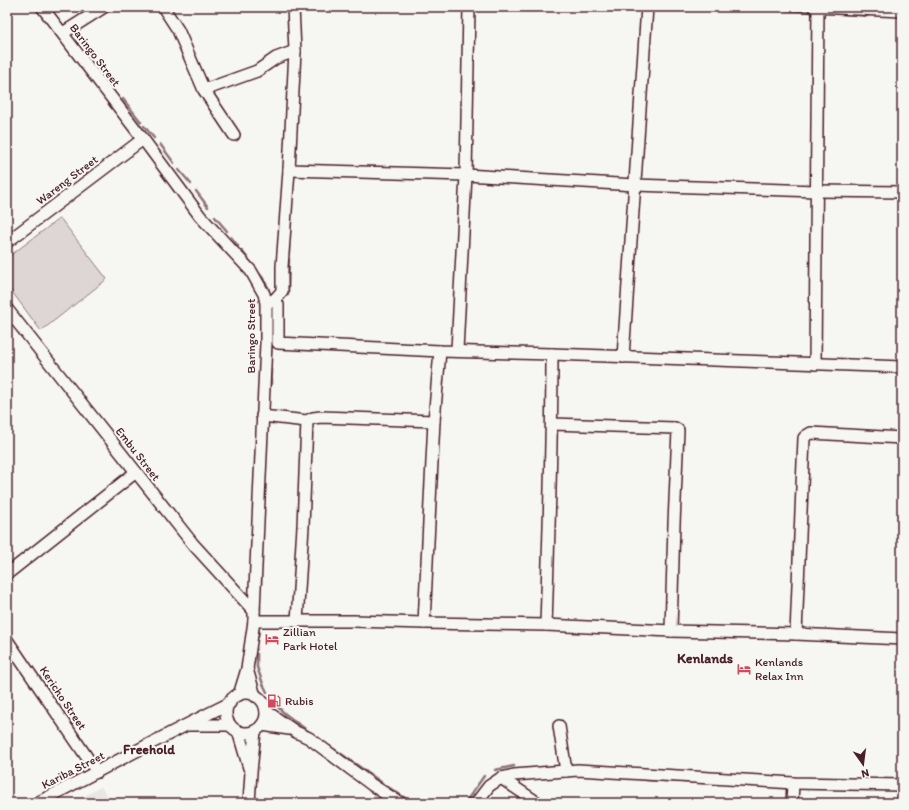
<svg xmlns="http://www.w3.org/2000/svg" width="909" height="810" font-family="Itim,sans-serif">
<style>
.built{fill:#e9e6e3}
.green{fill:#ddd6d5;stroke:#947a80}
.lines{fill:none;stroke-linecap:round;stroke-linejoin:round}
.stream{stroke:#8e747a;stroke-width:2.5}
.minor-casing{stroke:#4a1f2b;stroke-width:14}
.path{stroke:#4a1f2b;stroke-width:1.5;stroke-dasharray:1 3;stroke-linecap:butt}
.minor{stroke:#f6f6f2;stroke-width:11}
.labels{text-anchor:middle;stroke-width:4;stroke-linejoin:round;paint-order:stroke}
.street-label{font-size:12px;fill:#4a1f2b;stroke:#f6f6f2}
.poi-label{font-size:12px;fill:#4a1f2b;stroke:#f6f6f2;text-anchor:start}
.quarter-label{font-size:14px;font-weight:bold;fill:#4a1f2b;stroke:#f6f6f2}
</style>
<rect width="100%" height="100%" fill="#f6f6f2"/>
<filter id="ink" filterUnits="userSpaceOnUse"><feTurbulence type="fractalNoise" baseFrequency=".025" numOctaves="2"/><feDisplacementMap in="SourceGraphic" scale="8" xChannelSelector="R" yChannelSelector="G"/><feConvolveMatrix kernelMatrix="1 2 1 2 8 2 1 2 1" color-interpolation-filters="sRGB"/></filter>
<g filter="url(#ink)">
<polygon class="built" points="101,787 112,803 72,803"/>
<polygon class="green" points="60,218 107,279 41,331 7,285 7,258"/>
<g class="lines">
<g class="stream">
<polyline points="714,7 727,8"/>
<polyline points="733,8 766,9"/>
<polyline points="773,9 814,12"/>
<polyline points="835,13 868,16"/>
<polyline points="123,99 141,122"/>
<polyline points="144,126 154,138"/>
<polyline points="160,144 174,163"/>
<polyline points="179,170 191,184"/>
<polyline points="196,191 208,207"/>
<polyline points="215,217 227,231"/>
<polyline points="231,237 238,246"/>
<polyline points="289,244 289,253"/>
<polyline points="7,249 12,245"/>
<polyline points="242,251 252,264"/>
<polyline points="257,271 262,277 269,289"/>
<polyline points="288,295 289,259"/>
<polyline points="271,354 273,321"/>
<polyline points="269,391 271,384 271,369"/>
<polyline points="261,570 262,550"/>
<polyline points="261,584 261,576"/>
<polyline points="260,613 260,606"/>
<polyline points="258,637 259,631"/>
<polyline points="257,654 257,667 263,684 267,692"/>
<polyline points="272,701 284,713 312,734"/>
<polyline points="323,742 340,753 381,782"/>
<polyline points="495,770 514,766"/>
<polyline points="646,780 705,783"/>
<polyline points="388,787 413,803"/>
<polyline points="465,803 484,776"/>
</g>
<g class="minor-casing">
<g id="minor">
<polyline points="42,7 143,139 200,216 251,271 264,294 266,303 266,343 254,611 254,621 247,669 239,695"/>
<polyline points="163,7 178,30 204,90 234,135"/>
<polyline points="814,7 902,11"/>
<polyline points="63,33 104,7"/>
<polyline points="204,90 257,71 276,58 295,51"/>
<polyline points="289,170 466,175 635,185 816,191 902,192"/>
<polyline points="7,242 143,139"/>
<polyline points="275,299 278,305 278,343 440,351 552,354 902,367"/>
<polyline points="270,302 275,299 282,291 282,267 289,170 295,51 293,7"/>
<polyline points="7,309 193,544 254,611"/>
<polyline points="457,350 466,175 469,7"/>
<polyline points="623,357 647,7"/>
<polyline points="815,364 818,7"/>
<polyline points="262,416 307,421"/>
<polyline points="552,424 675,428 678,430 674,524 671,631"/>
<polyline points="7,574 136,472"/>
<polyline points="254,621 353,621 424,623 546,625 671,631 796,634 902,639"/>
<polyline points="297,621 303,527 307,421 313,418 321,417 434,421"/>
<polyline points="424,623 434,421 440,351"/>
<path d="M546,625C549,535 552,444 552,354"/>
<polyline points="796,634 804,438 806,436 811,433 902,438"/>
<polyline points="7,640 97,772"/>
<polyline points="247,669 255,696"/>
<circle cx="246" cy="713" r="20"/>
<polyline points="266,711 296,732 309,738 372,785 400,803"/>
<polyline points="187,725 230,725"/>
<polyline points="262,725 289,729"/>
<polyline points="559,726 566,771"/>
<polyline points="238,731 249,768"/>
<polyline points="501,778 538,803"/>
<path d="M37,803C101,770 165,735 230,703"/>
<polyline points="249,803 251,772 255,731"/>
<polyline points="476,803 489,786 501,778 514,775 578,770 793,783 902,785"/>
<polyline points="792,803 793,783"/>
</g>
</g>
<polyline class="path" points="53,194 55,191 75,177"/>
<use href="#minor" class="minor"/>
</g>
</g>
<defs>
<g id="hotel-bare" transform="scale(1.08)"><path d="M-6-4.5h1.5V1H6V5H4.5V3h-9V5H-6ZM-4 0a1.8 1.8 0 1 1 3.6 0ZM.5 0V-2.5h3Q6-2.5 6 0Z" fill="#d1495b" stroke="#f6f6f2" stroke-width="2.5" paint-order="stroke"/></g>
<g id="fuel-bare" transform="scale(1.08)"><path d="M-5.5-6h7V0h2V4h1.3V-2.5L3-4.5l.8-.8L6-3V5H2.5V1h-1V6h-7ZM-4.2-4.7v3.2H.2V-4.7Z" fill="#d1495b" stroke="#f6f6f2" stroke-width="2.5" paint-order="stroke"/></g>
</defs>
<g fill-rule="evenodd">
<use href="#hotel-bare" x="272" y="639"/>
<use href="#hotel-bare" x="744" y="669"/>
<use href="#fuel-bare" x="274" y="701"/>
</g>
<g class="labels">
<g class="street-label">
<text transform="translate(95 55) rotate(53)" y="4">Baringo Street</text>
<text transform="translate(67 180) rotate(-37)" y="4">Wareng Street</text>
<text transform="translate(251 336) rotate(-90)" y="4">Baringo Street</text>
<text transform="translate(138 454) rotate(52)" y="4">Embu Street</text>
<text transform="translate(63 698) rotate(56)" y="4">Kericho Street</text>
<text transform="translate(73 770) rotate(-27)" y="4">Kariba Street</text>
</g>
<g class="poi-label">
<text x="283" y="636">Zillian<tspan x="283" dy="14">Park Hotel</tspan></text>
<text x="755" y="666">Kenlands<tspan x="755" dy="14">Relax Inn</tspan></text>
<text x="285" y="705">Rubis</text>
</g>
<g class="quarter-label">
<text x="705" y="663">Kenlands</text>
<text x="149" y="754">Freehold</text>
</g>
</g>
<rect width="909" height="810" fill="none" stroke="#f6f6f2" stroke-width="24"/>
<rect x="12" y="12" width="885" height="786" fill="none" stroke="#4a1f2b" stroke-width="1.5" filter="url(#ink)"/>
<g transform="translate(863 764) rotate(166)" stroke="#f6f6f2" stroke-width="3" paint-order="stroke">
<path d="M0-3L7 15L0 10L-7 15Z" fill="#4a1f2b"/>
<text y="-6" font-size="11" font-weight="bold" text-anchor="middle" fill="#4a1f2b">N</text>
</g>
</svg>
